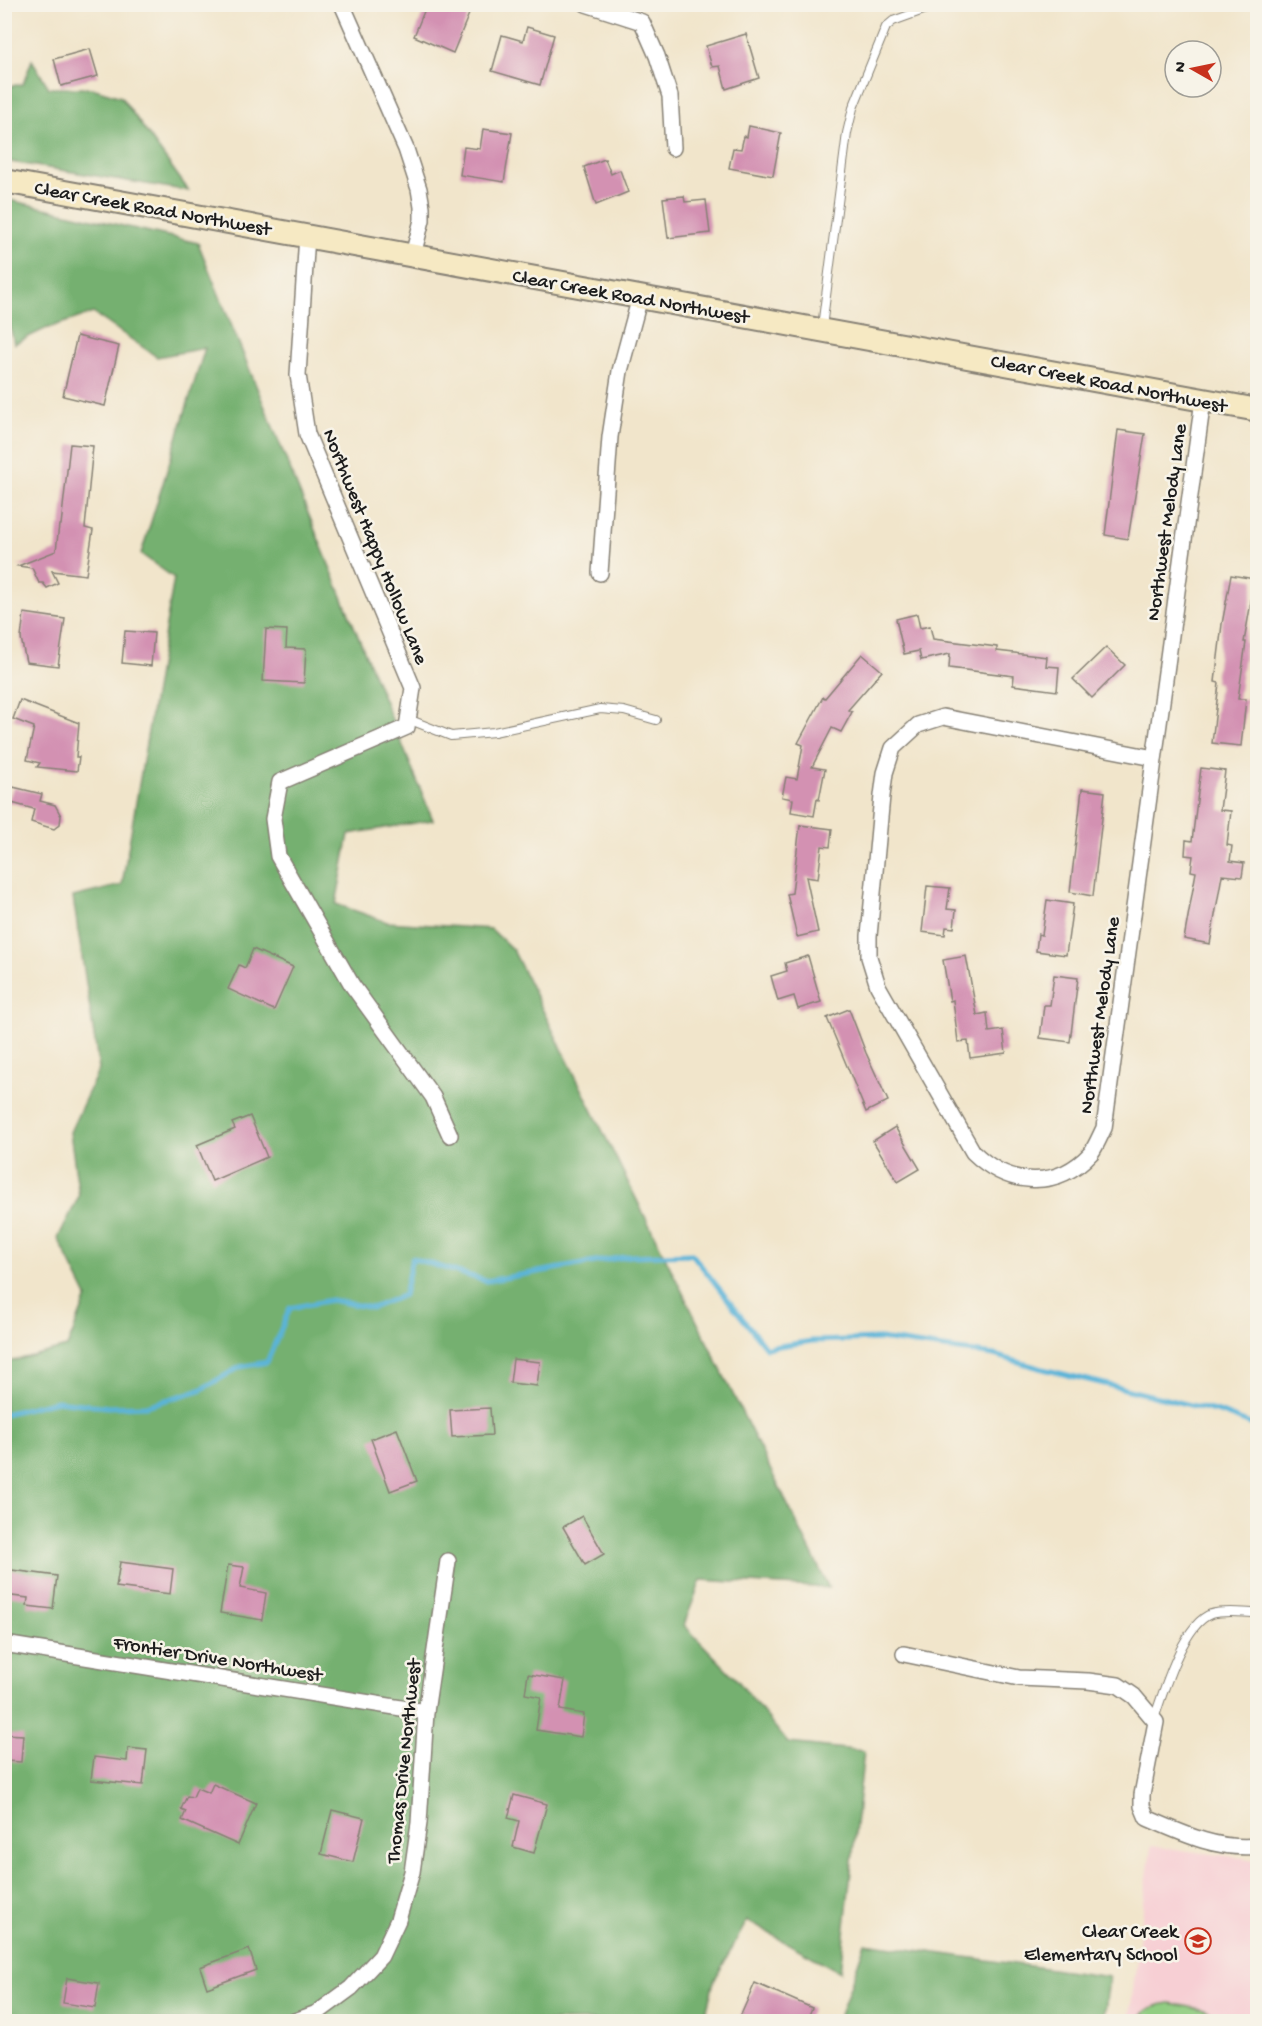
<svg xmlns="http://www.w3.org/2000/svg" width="1262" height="2026" font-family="'Gochi Hand',sans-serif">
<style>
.built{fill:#f7cfd4}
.green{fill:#91cd82;stroke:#56744f;stroke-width:1.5}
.forest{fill:#74b070;stroke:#486646;stroke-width:1.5}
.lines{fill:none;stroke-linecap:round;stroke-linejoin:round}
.stream{stroke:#5ab4d8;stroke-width:5}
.building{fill:#d391b2}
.lane-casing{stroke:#868074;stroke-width:10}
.street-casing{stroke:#868074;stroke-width:18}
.secondary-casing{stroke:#868074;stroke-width:26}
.lane{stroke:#fff;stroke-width:8}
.street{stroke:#fff;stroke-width:15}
.secondary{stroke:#f6e9c3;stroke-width:22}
.labels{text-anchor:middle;stroke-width:5;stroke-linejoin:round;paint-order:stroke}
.street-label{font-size:20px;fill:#1c1c1c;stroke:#f7f3e8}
.poi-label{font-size:20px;fill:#1c1c1c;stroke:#f7f3e8;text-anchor:end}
</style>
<rect width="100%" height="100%" fill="#f7f3e8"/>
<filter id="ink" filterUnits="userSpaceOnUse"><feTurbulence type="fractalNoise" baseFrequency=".0167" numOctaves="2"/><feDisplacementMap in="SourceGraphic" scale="12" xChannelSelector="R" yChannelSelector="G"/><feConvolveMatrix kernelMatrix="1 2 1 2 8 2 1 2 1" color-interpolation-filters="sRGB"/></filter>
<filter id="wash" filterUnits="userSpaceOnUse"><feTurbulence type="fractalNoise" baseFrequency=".008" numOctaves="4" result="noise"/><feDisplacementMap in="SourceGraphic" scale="24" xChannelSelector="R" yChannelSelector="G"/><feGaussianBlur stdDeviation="1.35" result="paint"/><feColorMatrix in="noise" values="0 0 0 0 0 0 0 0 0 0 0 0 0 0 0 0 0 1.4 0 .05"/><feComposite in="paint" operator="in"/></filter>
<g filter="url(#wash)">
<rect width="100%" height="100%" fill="#f1e5cb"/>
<polygon class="built" points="1151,1846 1257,1860 1257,2021 1129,2022"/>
<path class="green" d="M1170,2003L1205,2010L1224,2021H1137C1146,2008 1154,2005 1170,2003Z"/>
<g class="forest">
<polygon points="32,60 49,88 92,88 121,97 189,191 5,161 5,87 23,84"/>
<polygon points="5,199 198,243 433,820 349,834 336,904 387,922 491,929 513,950 829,1588 701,1580 684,1625 738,1681 788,1743 864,1751 840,1972 747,1921 714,1981 704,2021 5,2021 4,1363 67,1347 87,1297 58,1238 79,1196 70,1132 99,1069 73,897 122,885 174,578 141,554 205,348 157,357 93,313 45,329 14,344 5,304"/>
<polygon points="865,1943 1109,1977 1104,2021 838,2021"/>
</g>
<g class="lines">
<polyline class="stream" points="4,1414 57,1401 108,1407 146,1406 200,1390 240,1367 267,1362 290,1308 331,1300 372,1308 404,1295 412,1258 486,1281 630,1256 692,1254 766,1348 812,1341 880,1339 994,1355 1043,1369 1219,1412 1258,1427"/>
</g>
<g id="blocks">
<g class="building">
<polygon points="427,4 460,4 471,9 453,53 414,36"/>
<polygon points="527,27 554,35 540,85 492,71 502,35 523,41"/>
<polygon points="746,34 759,78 726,89 720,66 712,67 706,46"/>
<polygon points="90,49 98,76 61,86 54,59"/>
<polygon points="749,126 781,133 773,176 729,168 733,148 741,149 744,136 747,137"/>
<polygon points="483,129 512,133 504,182 460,175 464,147 480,149"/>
<polygon points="605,159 611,174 620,170 628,192 596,205 584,167"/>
<polygon points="684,196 685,202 706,200 710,233 668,238 663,198"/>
<polygon points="77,336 119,346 105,406 63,396"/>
<polygon points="1118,430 1145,434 1128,539 1105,535"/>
<polygon points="70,444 93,446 85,528 93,530 86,575 52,571 58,583 47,588 43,583 39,583 32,568 18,566 56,551 59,525 61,525"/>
<polygon points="1231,575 1255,579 1244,642 1246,642 1238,699 1246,699 1241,746 1212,743 1219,683 1215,682 1222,624"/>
<polygon points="24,613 65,619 58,666 26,662 21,638"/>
<polygon points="917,614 920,628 930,626 933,639 997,647 997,651 1047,657 1046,666 1059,667 1057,691 1013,685 1014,676 949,668 950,654 921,660 919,651 904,654 896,619"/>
<polygon points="266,629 287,630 286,648 306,649 304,683 263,681"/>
<polygon points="125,631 154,633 151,666 122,663"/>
<polygon points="1106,647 1125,665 1092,698 1073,679"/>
<polygon points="862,654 882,671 848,710 852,712 841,732 832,728 812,767 825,769 819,800 817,799 814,816 791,812 793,799 782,797 786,777 797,779 803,745 798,743 823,697 825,698"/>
<polygon points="20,700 79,723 76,757 79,757 77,771 37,767 40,763 27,760 34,727 13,719"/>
<polygon points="1201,768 1225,771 1220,810 1231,811 1227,845 1232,846 1230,861 1244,863 1242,877 1222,875 1210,944 1184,939 1196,872 1191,871 1193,856 1185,855 1186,840 1192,841"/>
<polygon points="13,787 42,794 40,801 55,805 61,816 60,824 54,829 31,822 34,809 8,802"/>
<polygon points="1082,789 1105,792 1093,896 1070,892"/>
<polygon points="800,825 832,829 830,847 822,846 818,879 806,877 818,932 797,937 787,894 792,893"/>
<polygon points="927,886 950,888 947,909 956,910 954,928 946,927 945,935 922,932"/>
<polygon points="1047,900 1073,904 1066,955 1036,951 1038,934 1042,935"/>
<polygon points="253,949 293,967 274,1010 228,989 239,965 245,968"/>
<polygon points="808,956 821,1002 798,1009 794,996 778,1001 771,976 787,971 785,963"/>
<polygon points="966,956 977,1015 987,1013 989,1032 1003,1030 1006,1053 970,1058 968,1041 958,1042 953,1000 950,1001 943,960"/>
<polygon points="1054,975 1078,978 1070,1042 1040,1038 1044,1005 1050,1005"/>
<polygon points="849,1009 866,1053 888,1101 866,1112 827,1018"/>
<polygon points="250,1116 267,1157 212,1181 197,1145 235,1129 232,1123"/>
<polygon points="895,1127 920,1169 898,1182 873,1141"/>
<polygon points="513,1359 540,1362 537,1386 510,1383"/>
<polygon points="490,1408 492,1435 452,1437 450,1410"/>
<polygon points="397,1429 417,1481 390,1491 371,1439"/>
<polygon points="582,1516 604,1554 585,1565 563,1527"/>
<polygon points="120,1562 173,1569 170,1594 116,1587"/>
<polygon points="228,1565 244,1567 240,1588 266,1593 262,1620 220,1613"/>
<polygon points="4,1569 57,1576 53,1609 27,1606 28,1598 4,1595"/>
<polygon points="528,1674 565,1680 560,1710 584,1714 581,1737 536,1730 541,1697 525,1694"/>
<polygon points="4,1734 23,1735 21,1762 4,1761"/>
<polygon points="128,1748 147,1750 143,1785 91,1780 94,1757 127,1761"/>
<polygon points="213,1784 256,1803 238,1845 182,1820 186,1811 181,1809 187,1796 193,1797 197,1788 209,1793"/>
<polygon points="514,1795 547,1804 534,1853 513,1847 519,1821 508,1818"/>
<polygon points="332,1810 364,1818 353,1862 321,1854"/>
<polygon points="249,1949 256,1970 207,1988 200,1967"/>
<polygon points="67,1978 99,1983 95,2008 63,2003"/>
<polygon points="755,1983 812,2008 806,2022 751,2022 740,2017"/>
</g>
</g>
</g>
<g filter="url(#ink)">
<use href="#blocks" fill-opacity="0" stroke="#868074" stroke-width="1.5"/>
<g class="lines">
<g class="lane-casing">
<g id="lane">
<polyline points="822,327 847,133 853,108 886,27 893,21 929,8 933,4"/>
<polyline points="408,719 451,736 494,732 600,709 624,711 656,720"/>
<path d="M1154,1719C1163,1693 1183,1624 1211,1614C1224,1610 1243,1613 1258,1613"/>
</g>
</g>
<g class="street-casing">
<g id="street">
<polyline points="342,4 406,149 419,189 422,207 422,220 413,255"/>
<polyline points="586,4 642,22 657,56 670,96 673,148"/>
<polyline points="307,235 298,375 307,434 413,688 407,727 280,782 273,819 278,856 352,985 433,1097 450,1135"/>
<polyline points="600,573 610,437 620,371 640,297"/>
<path d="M1154,758L943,717L918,725L893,748L885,773L882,796L869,936V957L878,986L973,1152C1008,1186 1056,1191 1091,1153C1096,1146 1100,1136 1104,1128L1203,400"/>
<polyline points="4,1644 426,1712"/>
<path d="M904,1654L1019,1678L1088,1681L1118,1685L1134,1696L1156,1722L1142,1795V1806L1147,1818C1181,1833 1219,1851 1258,1846"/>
<polyline points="292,2022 317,2013 351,1988 381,1956 398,1920 412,1872 419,1823 426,1712 448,1561"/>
</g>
</g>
<g class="secondary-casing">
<polyline id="secondary" points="4,181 1258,410"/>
</g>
<use href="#lane" class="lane"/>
<use href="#street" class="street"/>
<use href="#secondary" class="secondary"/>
</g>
</g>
<defs>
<g id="school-ring" transform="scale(1.35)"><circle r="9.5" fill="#f7f3e8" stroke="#c8321e" stroke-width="1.5"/><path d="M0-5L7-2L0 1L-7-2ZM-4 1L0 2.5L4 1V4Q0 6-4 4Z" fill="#c8321e"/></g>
</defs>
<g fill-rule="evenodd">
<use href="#school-ring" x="1198" y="1941"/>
</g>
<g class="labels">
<g class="street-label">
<text transform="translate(153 207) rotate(10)" y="7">Clear Creek Road Northwest</text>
<text transform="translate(631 295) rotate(10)" y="7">Clear Creek Road Northwest</text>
<text transform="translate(1109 382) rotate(11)" y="7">Clear Creek Road Northwest</text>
<text transform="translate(1165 522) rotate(-82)" y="7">Northwest Melody Lane</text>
<text transform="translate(377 546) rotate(68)" y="7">Northwest Happy Hollow Lane</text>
<text transform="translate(1098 1015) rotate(-82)" y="7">Northwest Melody Lane</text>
<text transform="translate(218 1657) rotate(9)" y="7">Frontier Drive Northwest</text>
<text transform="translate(402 1761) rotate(-84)" y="7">Thomas Drive Northwest</text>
</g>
<g class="poi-label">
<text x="1178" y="1937">Clear Creek<tspan x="1178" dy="23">Elementary School</tspan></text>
</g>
</g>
<rect width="1262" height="2026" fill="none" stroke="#f7f3e8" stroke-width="24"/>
<g transform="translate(1193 69) rotate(279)"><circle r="28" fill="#f7f3e8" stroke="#9f9d96" stroke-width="1.5"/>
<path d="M0-4.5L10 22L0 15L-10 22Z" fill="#c8321e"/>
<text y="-9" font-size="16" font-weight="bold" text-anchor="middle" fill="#1c1c1c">N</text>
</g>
</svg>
